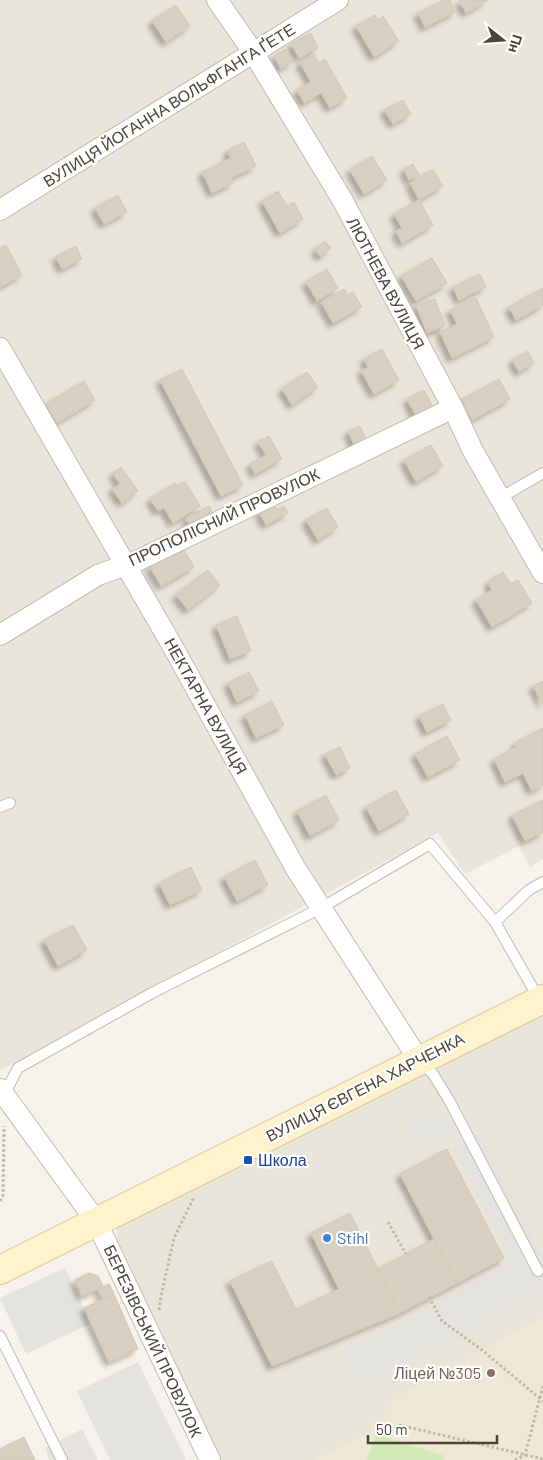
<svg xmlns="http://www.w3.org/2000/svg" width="543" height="1460" font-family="Barlow,sans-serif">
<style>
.residential{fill:#eae5da}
.industrial{fill:#e6e2dd}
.education{fill:#efe8d6}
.green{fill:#d2eab5}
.parking{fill:#e5e3e0}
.building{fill:#d8cfc1;stroke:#d3c7b4;filter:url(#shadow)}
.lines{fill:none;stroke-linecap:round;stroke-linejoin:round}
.service-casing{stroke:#c2bbae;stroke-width:12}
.minor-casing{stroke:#c2bbae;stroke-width:22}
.secondary-casing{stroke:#d6c79b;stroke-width:30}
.path{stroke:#c4b79f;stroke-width:3;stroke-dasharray:2.5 2.5;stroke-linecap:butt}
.service{stroke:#fff;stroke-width:10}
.minor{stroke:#fff;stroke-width:20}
.secondary{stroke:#fff3cd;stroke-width:28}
.transit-dot{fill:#1a4fb4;stroke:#fff;stroke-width:2}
.shop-dot{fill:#3f7fe0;stroke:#fff;stroke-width:2}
.education-dot{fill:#8d6e63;stroke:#fff;stroke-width:2}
.labels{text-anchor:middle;stroke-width:4.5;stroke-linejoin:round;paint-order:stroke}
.street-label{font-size:16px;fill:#4b4439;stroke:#fff}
.transit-label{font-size:16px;fill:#164399;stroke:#fff;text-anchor:start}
.shop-label{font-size:16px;fill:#366cbe;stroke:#fff;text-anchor:start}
.education-label{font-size:16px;fill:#785e54;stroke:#fff;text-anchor:end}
</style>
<defs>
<filter id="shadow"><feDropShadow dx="-4.5" dy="4.5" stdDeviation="2.5" flood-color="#0004"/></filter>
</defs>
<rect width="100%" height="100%" fill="#f6f3ec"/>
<g class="residential">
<polygon points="0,0 543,0 543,859 530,867 519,846 465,874 438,833 0,1071"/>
<polygon points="543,1013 543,1460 220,1460 117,1243 117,1226"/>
</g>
<polygon class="industrial" points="82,1429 98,1460 49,1460 46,1448"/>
<polygon class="education" points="543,1317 543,1460 315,1460 369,1433 397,1397"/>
<polygon class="green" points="376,1434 445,1456 443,1460 367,1460"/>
<g class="parking">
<polygon points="440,1108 452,1130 417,1148 406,1125"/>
<polygon points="480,1134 543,1254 543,1291 360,1388 342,1353 512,1262 452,1149"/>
<polygon points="65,1268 91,1323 26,1354 0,1298"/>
<polygon points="138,1362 186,1460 110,1460 77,1391"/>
</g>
<g class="building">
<polygon points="444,0 450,0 455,12 425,27 418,13"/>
<polygon points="459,0 488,0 466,13"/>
<polygon points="176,5 190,26 166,42 152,21"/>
<polygon points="375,15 379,20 383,16 399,41 374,57 356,26"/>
<polygon points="311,33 318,48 299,58 291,44"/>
<polygon points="286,49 293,61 281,69 274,56"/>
<polygon points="314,55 319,63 325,59 347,98 330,108 321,93 304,103 297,90 311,82 300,63"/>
<polygon points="403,100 411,114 393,124 384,110"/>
<polygon points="244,142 256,166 231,178 233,183 212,193 202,172 231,158 227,151"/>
<polygon points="372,156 387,180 364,194 350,170"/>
<polygon points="413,164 419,175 409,180 404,169"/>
<polygon points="433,169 443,186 419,200 410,183"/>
<polygon points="278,191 287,206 294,202 303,219 280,233 262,201"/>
<polygon points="118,195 127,212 104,224 95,208"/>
<polygon points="419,200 433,225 402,243 396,231 402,228 394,214"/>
<polygon points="325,241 331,248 321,257 315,250"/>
<polygon points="6,245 22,275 0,287 0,248"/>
<polygon points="76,246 82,259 62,269 56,257"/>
<polygon points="432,258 447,283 416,301 401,276"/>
<polygon points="327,269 338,288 317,301 306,282"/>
<polygon points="480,274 486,287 459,300 453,287"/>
<polygon points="543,288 543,305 516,320 509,307"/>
<polygon points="344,289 348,295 353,292 362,307 333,323 321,302"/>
<polygon points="476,298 494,337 452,358 440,332 457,324 450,310"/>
<polygon points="435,299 445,326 427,333 416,305"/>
<polygon points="382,349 399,380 374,394 361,371 368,367 364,359"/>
<polygon points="528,351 534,363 519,372 512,360"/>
<polygon points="182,369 243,485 221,496 160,380"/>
<polygon points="307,372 318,387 292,405 282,389"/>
<polygon points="499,379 510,399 472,420 461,400"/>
<polygon points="84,381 95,400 57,423 46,404"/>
<polygon points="424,390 434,410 417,418 407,399"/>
<polygon points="360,426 367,442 355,447 348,431"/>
<polygon points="269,436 282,459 255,474 250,464 266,455 258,442"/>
<polygon points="431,445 443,466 416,482 404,460"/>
<polygon points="121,467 138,491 122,503 112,489 120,484 113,474"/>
<polygon points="185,481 200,506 173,523 164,508 158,511 150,499 175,483 177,486"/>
<polygon points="274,504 277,510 284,506 288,513 266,525 259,512"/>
<polygon points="209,506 214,516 191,528 186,518"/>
<polygon points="327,508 338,527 318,540 306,520"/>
<polygon points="183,548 194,567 161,586 150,567"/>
<polygon points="208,570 220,585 188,610 176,595"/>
<polygon points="503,572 511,584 518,580 532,603 492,627 476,600 492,590 488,582"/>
<polygon points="237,616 251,651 230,659 216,625"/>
<polygon points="249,672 259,691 237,702 228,683"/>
<polygon points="543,681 543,705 533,686"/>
<polygon points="272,701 284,725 256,738 245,715"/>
<polygon points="443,704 451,720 427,732 419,716"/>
<polygon points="543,728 543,785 532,791 523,773 505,782 494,759 517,747 515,743"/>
<polygon points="447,736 460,760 428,777 415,754"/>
<polygon points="340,747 350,768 336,775 325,754"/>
<polygon points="396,790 409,814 379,831 366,807"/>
<polygon points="326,795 339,820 310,836 297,811"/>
<polygon points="543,800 543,832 525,841 512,815"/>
<polygon points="255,860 268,885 237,901 224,877"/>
<polygon points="191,867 202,890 170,905 159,883"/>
<polygon points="73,925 87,950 58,966 44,940"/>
<polygon points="447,1149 504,1258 457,1283 400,1174"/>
<polygon points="350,1213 400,1313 272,1366 230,1281 272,1261 296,1309 339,1289 311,1233"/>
<polygon points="434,1239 457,1283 400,1313 378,1269"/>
<polygon points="89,1273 98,1276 103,1286 82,1296 75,1280"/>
<polygon points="109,1284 114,1293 102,1298 98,1289"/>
<polygon points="114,1294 138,1349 109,1362 84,1308"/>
<polygon points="24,1437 35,1460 0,1460 0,1449"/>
</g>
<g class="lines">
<g class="service-casing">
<g id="service">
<polyline points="500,498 543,473"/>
<polyline points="0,807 10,803"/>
<polyline points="539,999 495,922 529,890 543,882"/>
<polyline points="421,1062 433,1074 449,1100 538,1271"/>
<polyline points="4,1095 18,1068 152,993 321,908 430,844 495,922"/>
<polyline points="0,1336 62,1460"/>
</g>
</g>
<g class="minor-casing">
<g id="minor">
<polyline points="217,0 253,52 343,201 453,408 473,451 543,573"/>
<polyline points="0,210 338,0"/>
<polyline points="0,348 169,640 296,869 419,1060"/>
<polyline points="0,635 98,575 137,561 453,408"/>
<polyline points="0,1089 96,1221 210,1460"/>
</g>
</g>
<g class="secondary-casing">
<polyline id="secondary" points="0,1270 543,999"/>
</g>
<g class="path">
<polyline points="0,1201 3,1195 4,1126"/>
<polyline points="388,1222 406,1254"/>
<polyline points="429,1297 442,1321 482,1350 543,1401"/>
<polyline points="159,1310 161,1296 174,1238 194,1197"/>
<polyline points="399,1425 543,1459"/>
<polyline points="515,1460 525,1455 543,1386"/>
</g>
<use href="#service" class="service"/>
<use href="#minor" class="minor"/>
<use href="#secondary" class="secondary"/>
</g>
<rect class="transit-dot" x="243" y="1155" width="10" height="10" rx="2.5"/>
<circle class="shop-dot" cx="327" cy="1238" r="5"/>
<circle class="education-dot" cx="491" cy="1373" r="5"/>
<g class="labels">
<g class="street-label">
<text transform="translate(169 105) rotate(-32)" y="6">ВУЛИЦЯ ЙОГАННА ВОЛЬФГАНГА ҐЕТЕ</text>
<text transform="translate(386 283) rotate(62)" y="6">ЛЮТНЕВА ВУЛИЦЯ</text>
<text transform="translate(224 517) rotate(-25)" y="6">ПРОПОЛІСНИЙ ПРОВУЛОК</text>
<text transform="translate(206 706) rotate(61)" y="6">НЕКТАРНА ВУЛИЦЯ</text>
<text transform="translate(365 1087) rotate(-27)" y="6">ВУЛИЦЯ ЄВГЕНА ХАРЧЕНКА</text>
<text transform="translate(153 1341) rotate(65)" y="6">БЕРЕЗІВСЬКИЙ ПРОВУЛОК</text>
</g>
<g class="transit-label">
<text x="258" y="1166">Школа</text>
</g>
<g class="shop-label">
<text x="337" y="1244">Stihl</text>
</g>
<g class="education-label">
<text x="481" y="1379">Ліцей №305</text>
</g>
</g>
<g transform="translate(503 40) rotate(107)" stroke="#ffffff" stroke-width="4" paint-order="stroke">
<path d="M0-4L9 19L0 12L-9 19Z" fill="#4b4439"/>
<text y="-8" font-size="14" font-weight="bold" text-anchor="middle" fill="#4b4439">Пн</text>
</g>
<path d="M368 1435v8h129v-8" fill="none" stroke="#4b4439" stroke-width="2.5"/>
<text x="376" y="1435" font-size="15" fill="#4b4439" stroke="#ffffff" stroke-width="4" paint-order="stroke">50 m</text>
</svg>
